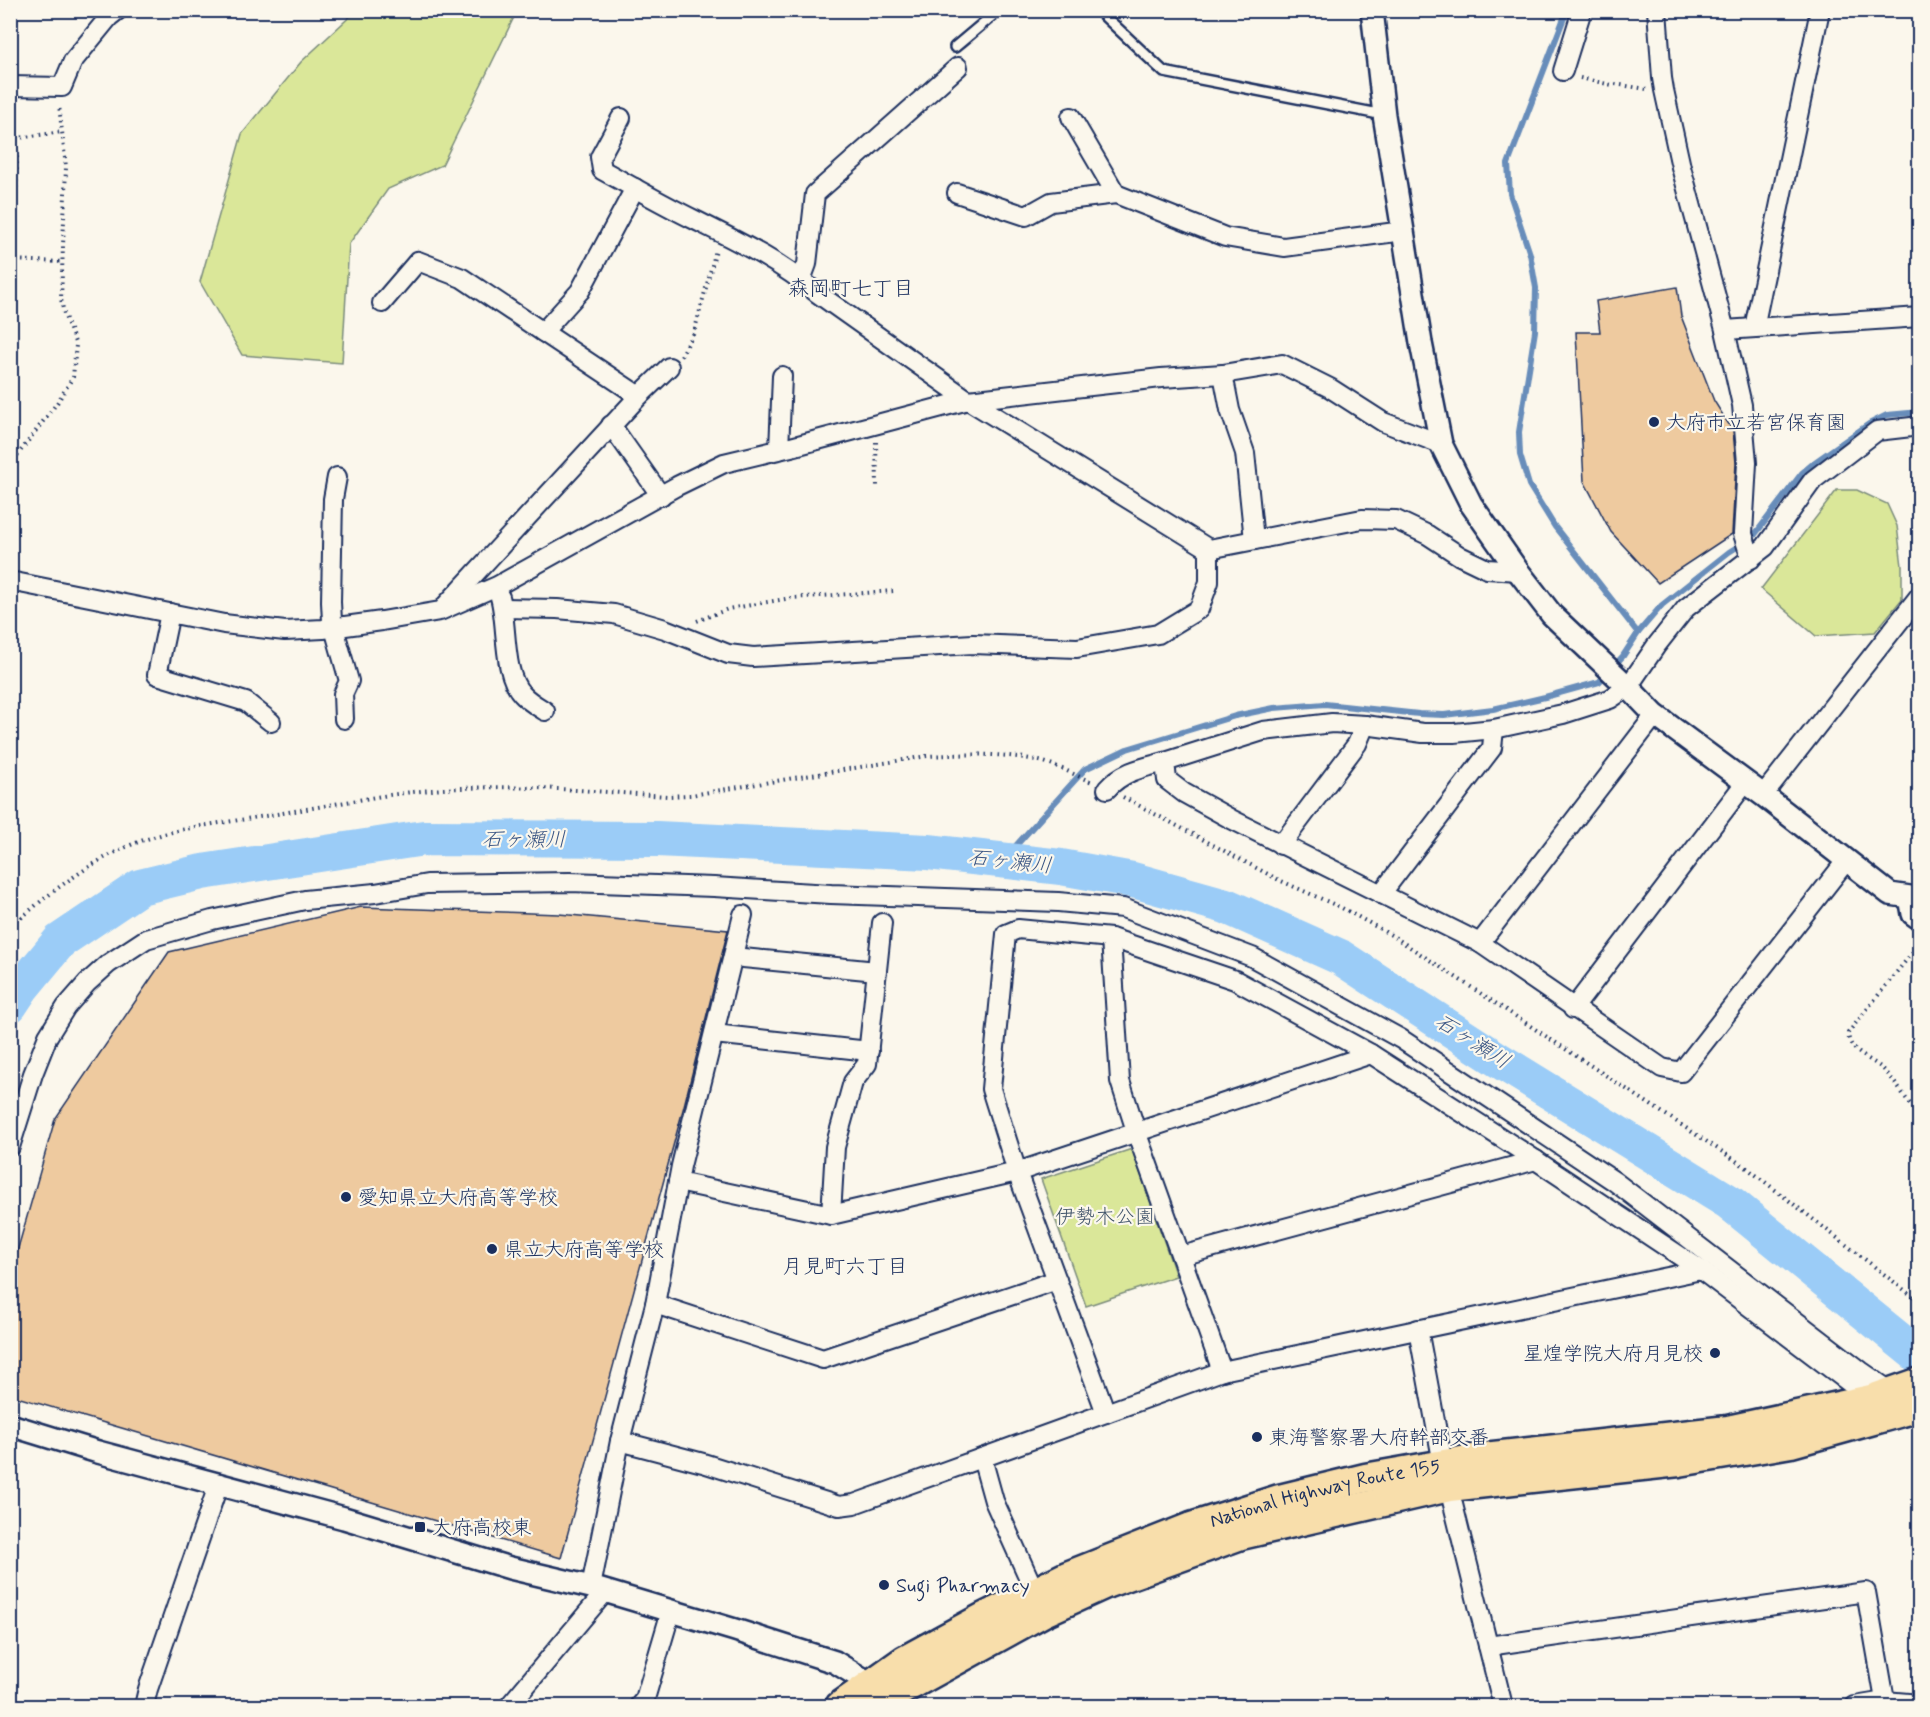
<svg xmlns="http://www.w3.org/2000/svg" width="1930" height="1717" font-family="Mynerve,'Klee One',sans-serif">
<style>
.green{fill:#dae799;stroke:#7a8b7c;stroke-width:1.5}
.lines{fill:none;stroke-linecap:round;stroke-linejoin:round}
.stream{stroke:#688dba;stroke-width:6}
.river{stroke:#9bccf7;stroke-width:36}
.building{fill:#eeca9f;stroke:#1b2f5e;stroke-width:1.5}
.service-casing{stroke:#1b2f5e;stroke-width:14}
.minor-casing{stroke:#1b2f5e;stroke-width:22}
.tertiary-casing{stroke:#1b2f5e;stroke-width:26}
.trunk-casing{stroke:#1b2f5e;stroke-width:33}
.path{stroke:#1b2f5e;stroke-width:4;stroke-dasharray:1.5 4.5;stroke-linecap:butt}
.service{stroke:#fbf7ec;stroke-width:9}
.minor{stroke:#fbf7ec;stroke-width:18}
.tertiary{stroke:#fbf7ec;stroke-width:21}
.trunk{stroke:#f8deab;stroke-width:28}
.poi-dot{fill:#1b2f5e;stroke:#fbf7ec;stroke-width:2}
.labels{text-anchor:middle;stroke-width:4.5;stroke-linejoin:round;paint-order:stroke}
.poi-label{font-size:20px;fill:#1b2f5e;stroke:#fbf7ec;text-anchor:start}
.park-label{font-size:20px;fill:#41546a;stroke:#fbf7ec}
.street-label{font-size:20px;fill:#1b2f5e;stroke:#fbf7ec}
.neighbourhood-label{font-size:21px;fill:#1b2f5e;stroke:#fbf7ec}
.water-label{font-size:21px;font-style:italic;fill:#3b5684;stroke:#fbf7ec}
</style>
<rect width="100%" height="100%" fill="#fbf7ec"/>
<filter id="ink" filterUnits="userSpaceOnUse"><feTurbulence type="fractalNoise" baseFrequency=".0167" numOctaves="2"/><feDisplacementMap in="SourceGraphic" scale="12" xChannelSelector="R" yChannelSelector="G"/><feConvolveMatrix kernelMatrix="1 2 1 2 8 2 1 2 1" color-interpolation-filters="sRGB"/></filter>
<g filter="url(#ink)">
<g class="green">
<polygon points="357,10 517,11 442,165 388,189 349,244 342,363 242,355 200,282 242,134 301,62"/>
<polygon points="1837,490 1857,490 1887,504 1897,526 1902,566 1902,599 1875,632 1816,636 1761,589"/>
<polygon points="1132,1149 1176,1276 1086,1306 1041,1179"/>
</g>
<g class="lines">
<g class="stream">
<polyline points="1567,10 1508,164 1510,194 1530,254 1536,288 1535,331 1519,432 1520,455 1529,485 1555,527 1638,633"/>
<polyline points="1003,860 1085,769 1127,749 1235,716 1274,708 1325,704 1419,714 1444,715 1493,709 1545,697 1599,682 1623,656 1638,633 1662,605 1729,552 1753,537 1802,473 1815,462 1869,424 1887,415 1920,412"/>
<polyline points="10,978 15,984 22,987"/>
</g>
<polyline class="river" points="10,1005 22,987 60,941 140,887 202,872 424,838 657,839 928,852 1061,867 1133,880 1226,906 1340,957 1497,1059 1729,1202 1920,1357"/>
</g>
<g class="building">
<polygon points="1677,287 1681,316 1714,401 1733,431 1736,463 1732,534 1658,583 1611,532 1584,481 1576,332 1600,332 1596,301"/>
<polygon points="361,907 559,914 728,930 684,1106 561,1558 10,1395 10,1276 55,1119 169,952"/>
</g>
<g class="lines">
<g class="service-casing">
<g id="service">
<polyline points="1098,10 1164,72 1384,115"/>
<polyline points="955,47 999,10"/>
</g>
</g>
<g class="minor-casing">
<g id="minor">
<polyline points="1657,10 1662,78 1664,90 1681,167 1725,330 1742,405 1747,463 1743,534 1751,559"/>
<polyline points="1563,71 1582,10"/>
<polyline points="10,86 62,87 73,61 109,17 118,10"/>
<polyline points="1071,117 1116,194"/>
<path d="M621,118L600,157L602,170C633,187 664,205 695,220C737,241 781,262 817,293L968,400L1209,549L1362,519L1396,520L1428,535L1460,556L1487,569L1518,571"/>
<polyline points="957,193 1026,216 1051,202 1116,194 1225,237 1284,247 1403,231"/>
<polyline points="801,280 807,264 815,194 958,67"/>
<polyline points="382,303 418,261 462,278 639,396"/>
<polyline points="1754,328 1820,10"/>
<polyline points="1725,330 1920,317"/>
<polyline points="543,332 580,291 635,188"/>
<polyline points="1223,374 1230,410 1245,453 1254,540"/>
<polyline points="611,425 661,496"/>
<polyline points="779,450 782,376"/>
<polyline points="337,477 333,499 331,602 332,621 349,681 343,694 344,719"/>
<polyline points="10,581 224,624 285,631 323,629 382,621 440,611 497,586 677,486 724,463 791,447 968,400 1161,378 1223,374 1282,364 1330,388 1383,422 1441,444"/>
<path d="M500,597C508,624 502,673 522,694C528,701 537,706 545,711"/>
<polyline points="446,605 639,396 669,367"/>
<polyline points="503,608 557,609 614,614 665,629 728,654 753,657 973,644 1077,648 1158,634 1199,609 1209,582 1209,549"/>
<polyline points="170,613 157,675 246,702 271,722"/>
<path d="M1107,789C1123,771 1142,768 1165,762"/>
<polyline points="1763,795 1920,595"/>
<polyline points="1281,845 1357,744 1365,725"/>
<polyline points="1846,861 1681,1072 1662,1068 1480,943 1231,819 1184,793 1167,780 1165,762 1263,731 1332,723 1365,725 1423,733 1454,733 1494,729 1563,714 1610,699 1628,687 1656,646 1686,608 1765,547 1813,480 1877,431 1920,426"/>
<polyline points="1381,894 1492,748 1494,729"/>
<polyline points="1111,938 1120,1081 1137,1134 1222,1371"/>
<polyline points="1480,943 1655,715"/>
<polyline points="733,957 877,971"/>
<polyline points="1573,1009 1745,783"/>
<polyline points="714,1034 869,1051"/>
<polyline points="10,1147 33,1074 48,1036 66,1007 87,983 108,964 146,939 212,920 305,900 375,893 427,884 570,882 714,887 831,894 1058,902 1123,908 1252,957 1401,1039 1614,1181 1861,1371 1890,1391"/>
<polyline points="678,1182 831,1215 1017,1172 1371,1054"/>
<polyline points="831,1215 835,1147 853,1082 867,1064 882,923"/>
<polyline points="1181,1256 1536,1160"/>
<polyline points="655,1304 823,1359 1057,1280"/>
<polyline points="1418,1329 1443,1464 1503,1706"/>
<polyline points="1106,1413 1017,1172 991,1089 1006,934 1018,929 1111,938 1235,980 1371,1054 1528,1155 1701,1270 1871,1399"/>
<polyline points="620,1441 703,1463 839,1506 854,1504 1222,1371 1701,1270"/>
<polyline points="982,1458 994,1501 1035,1592"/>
<polyline points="591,1587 620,1441 655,1304 681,1166 743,915"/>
<polyline points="1488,1646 1866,1592 1886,1706"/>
<polyline points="144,1706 148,1689 219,1483"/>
<polyline points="509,1706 605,1592"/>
<polyline points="639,1706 645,1699 671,1611"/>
<polyline points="1855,1706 1885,1701 1920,1704"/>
</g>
</g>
<g class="tertiary-casing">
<g id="tertiary">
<polyline points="1372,10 1384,115 1403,231 1421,343 1441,444 1471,504 1518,571 1552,615 1628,687 1655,715 1763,795 1890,894 1910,897 1913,914 1920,919"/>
<polyline points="10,1425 98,1452 344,1518 510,1568 591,1587 735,1630 835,1662 871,1684 879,1692"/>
</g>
</g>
<g class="trunk-casing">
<g id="trunk">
<path id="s1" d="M840,1706L905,1660L984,1617L1067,1576L1191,1527L1279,1499L1365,1478L1484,1457L1728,1430L1871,1399L1920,1382"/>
<polyline points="873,1706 1044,1612 1108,1583 1241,1535 1449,1487 1679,1462 1791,1443 1920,1407"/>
</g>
</g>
<g class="path">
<polyline points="1580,78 1612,85 1615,84 1646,89"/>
<polyline points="10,139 62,132"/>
<polyline points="10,260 63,262"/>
<polyline points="15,260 17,138"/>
<polyline points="681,356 694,333 716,250"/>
<polyline points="876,442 877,486"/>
<polyline points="10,465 57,403 73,377 76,345 64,314 61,299 66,167 59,105"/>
<polyline points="697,621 728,609 791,598 894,591"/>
<polyline points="1123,797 1279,880 1342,908 1393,936 1747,1168 1920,1302"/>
<path d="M10,916L20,919C54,889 91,862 133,844C176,827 225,823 271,815C334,805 399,790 464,788C532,785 600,792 668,796L691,795L927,756C965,754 1017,752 1053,765C1066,770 1079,777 1092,782"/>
<path d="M1920,943L1848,1033C1849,1053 1869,1057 1883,1069C1897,1082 1905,1101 1920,1114"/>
</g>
<use href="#service" class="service"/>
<use href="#minor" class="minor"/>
<use href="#tertiary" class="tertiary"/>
<use href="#trunk" class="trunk"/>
</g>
</g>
<g class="poi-dot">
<circle cx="1654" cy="422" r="6"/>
<circle cx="346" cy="1197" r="6"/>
<circle cx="492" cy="1249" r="6"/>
<circle cx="1715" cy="1353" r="6"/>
<circle cx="1257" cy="1437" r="6"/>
<rect x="414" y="1521" width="12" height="12" rx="3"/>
<circle cx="884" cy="1585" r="6"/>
</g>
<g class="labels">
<g class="poi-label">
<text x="1666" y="429">大府市立若宮保育園</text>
<text x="358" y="1204">愛知県立大府高等学校</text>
<text x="504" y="1256">県立大府高等学校</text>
<text x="1703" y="1360" text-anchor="end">星煌学院大府月見校</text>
<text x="1269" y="1444">東海警察署大府幹部交番</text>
<text x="432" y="1534">大府高校東</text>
<text x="896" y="1592">Sugi Pharmacy</text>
</g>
<g class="park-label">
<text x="1105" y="1223">伊勢木公園</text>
</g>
<g class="street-label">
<text dy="7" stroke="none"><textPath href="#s1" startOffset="534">National Highway Route 155</textPath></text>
</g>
<g class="neighbourhood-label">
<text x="851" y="295">森岡町七丁目</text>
<text x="845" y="1273">月見町六丁目</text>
</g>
<g class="water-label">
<text x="524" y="846">石ヶ瀬川</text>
<text transform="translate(1010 861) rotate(6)" y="7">石ヶ瀬川</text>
<text transform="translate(1473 1041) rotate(32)" y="7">石ヶ瀬川</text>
</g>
</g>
<rect width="1930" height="1717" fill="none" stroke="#fbf7ec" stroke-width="36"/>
<rect x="18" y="18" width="1894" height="1681" fill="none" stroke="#1b2f5e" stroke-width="2" filter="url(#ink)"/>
</svg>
